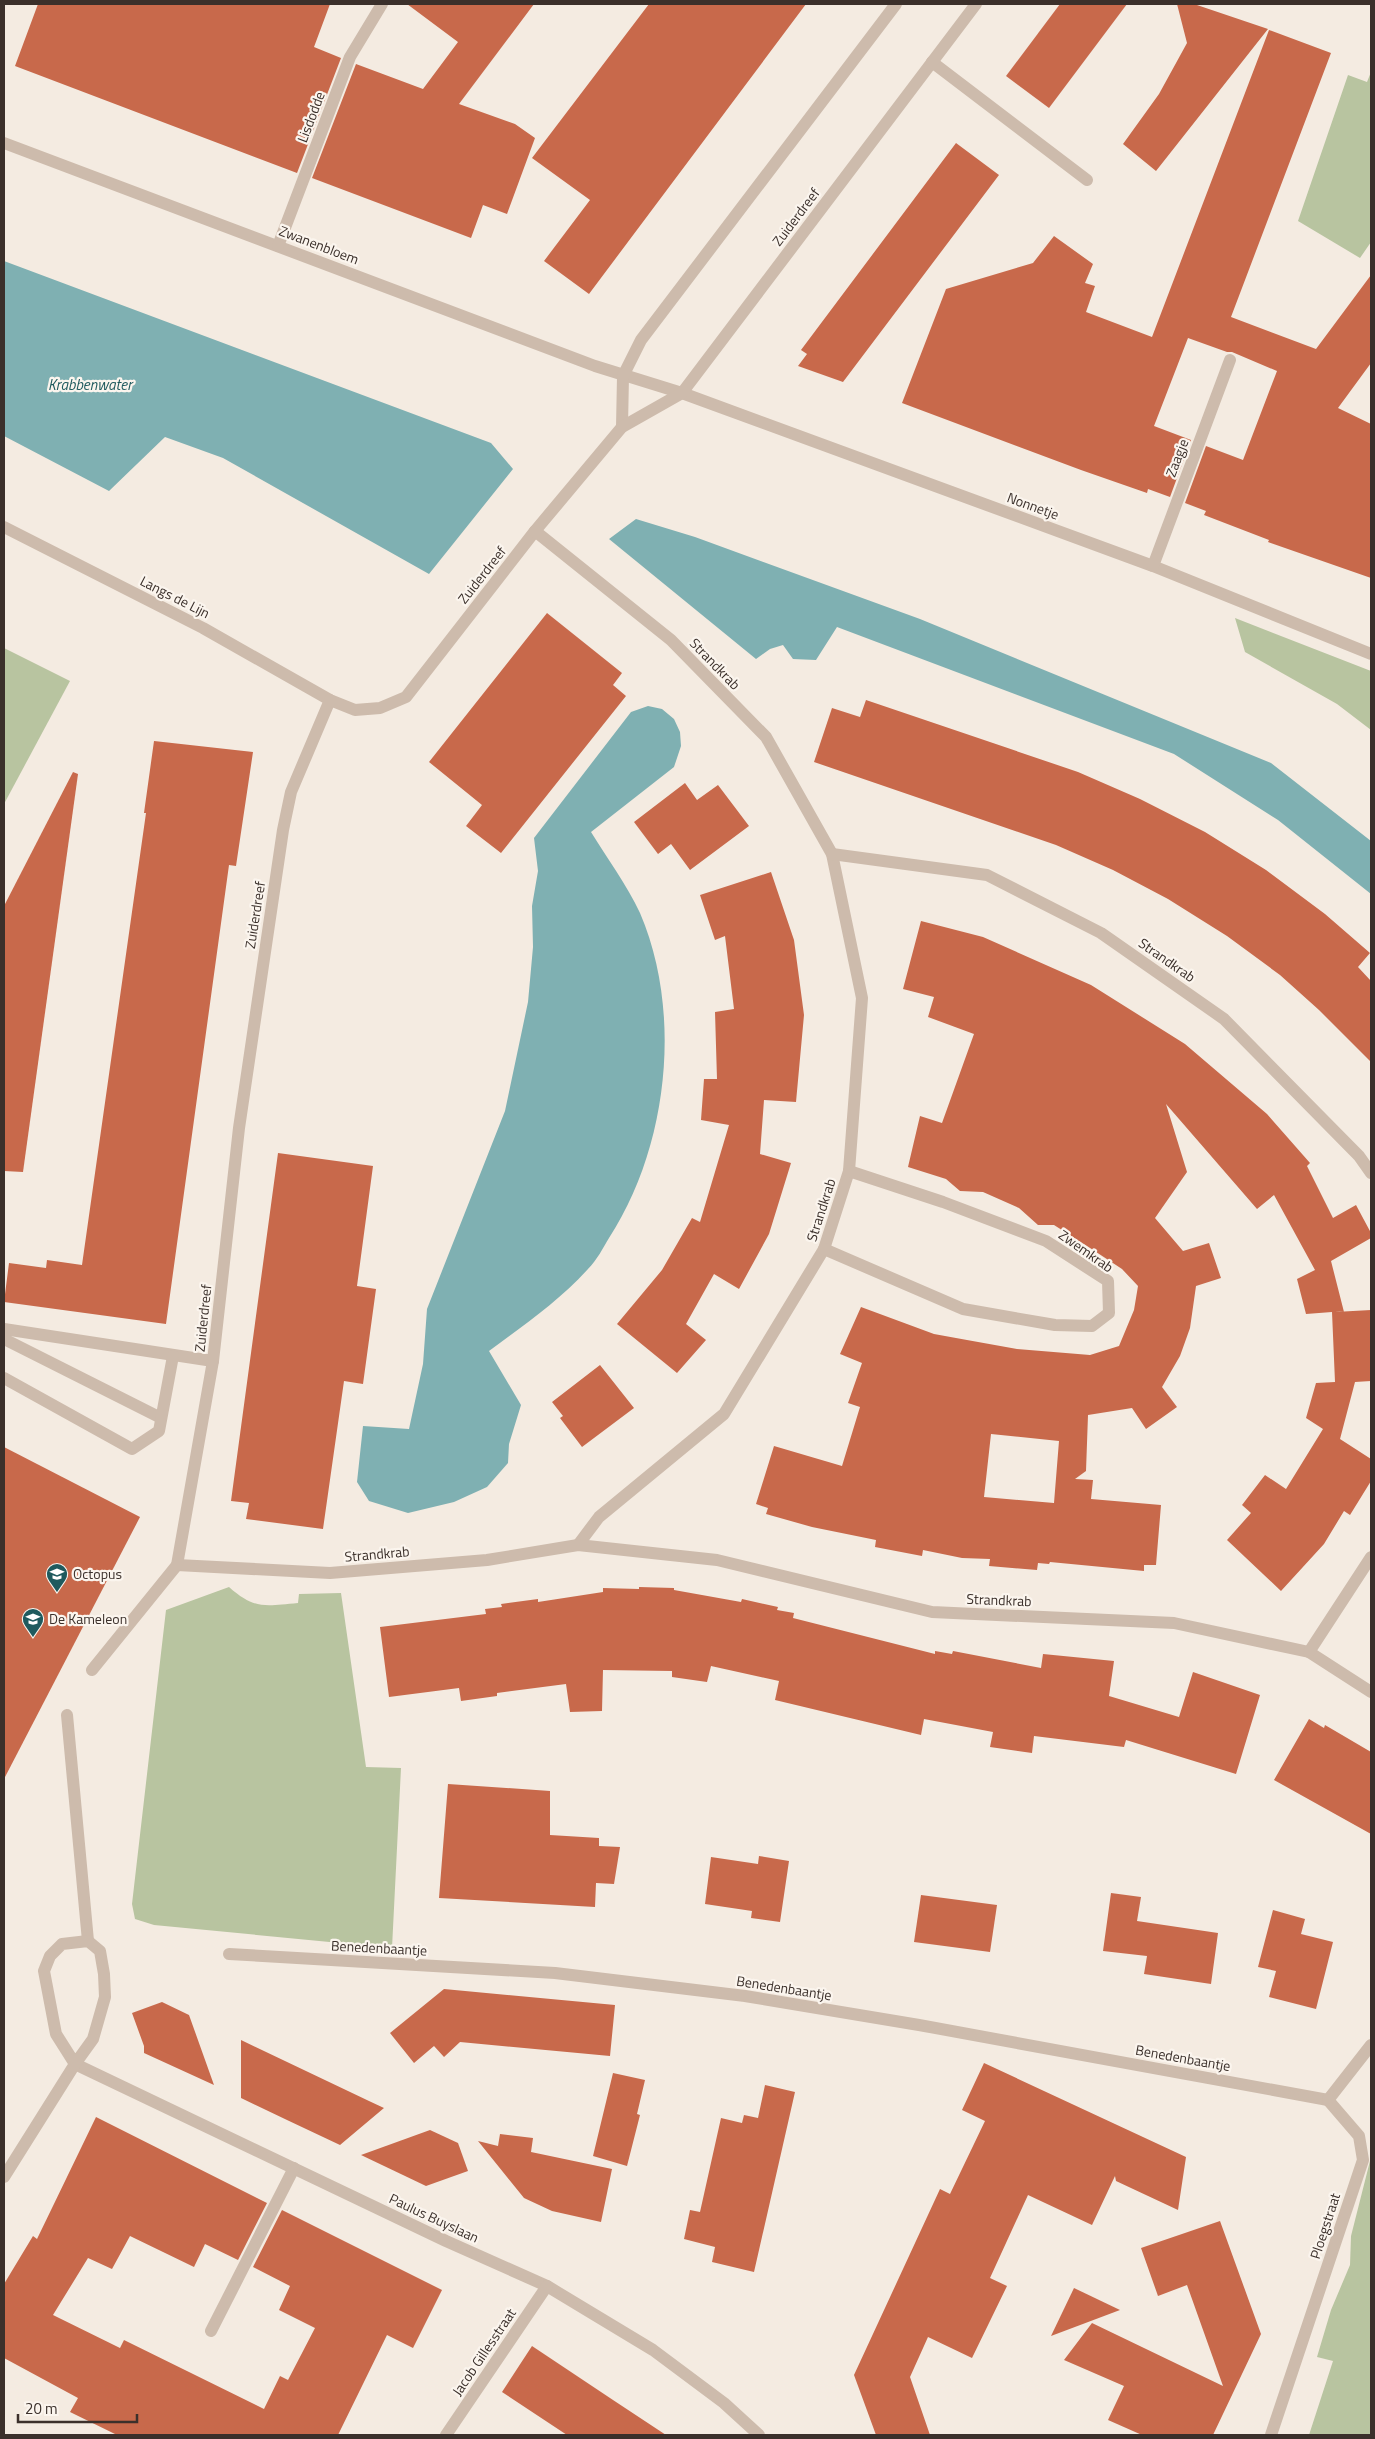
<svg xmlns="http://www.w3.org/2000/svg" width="1375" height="2439" font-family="'Titillium Web',sans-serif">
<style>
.green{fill:#b8c4a0}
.water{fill:#7fb0b2}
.building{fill:#c8694b;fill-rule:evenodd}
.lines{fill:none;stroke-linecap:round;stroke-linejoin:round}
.minor{stroke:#cdbbac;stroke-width:12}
.labels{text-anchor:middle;stroke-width:4.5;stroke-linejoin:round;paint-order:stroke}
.street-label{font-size:14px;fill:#3b302b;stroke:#fbf5ee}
.poi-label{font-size:14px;fill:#3b302b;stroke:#fbf5ee;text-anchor:start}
.water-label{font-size:15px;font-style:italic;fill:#1f5a5e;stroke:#fbf5ee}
</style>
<rect width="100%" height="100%" fill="#f4ebe1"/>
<g class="green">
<polygon points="1371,72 1371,242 1360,258 1298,221 1348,75 1367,82"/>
<polygon points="1235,618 1371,671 1371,730 1337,704 1245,652"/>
<polygon points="4,648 70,681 4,804"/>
<path d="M229,1587C255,1610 265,1606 298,1603L299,1594L341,1593L366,1767L401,1768L392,1948L154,1925L135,1919L132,1904L166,1610Z"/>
<polygon points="1371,2157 1371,2435 1309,2435 1333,2361 1317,2357 1331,2310 1350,2265 1351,2236"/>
</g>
<g class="water">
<polygon points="4,261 491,443 513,469 429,574 223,458 165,437 109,491 4,436"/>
<polygon points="636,519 695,537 920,619 1271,763 1371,841 1371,894 1278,820 1174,754 837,627 816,660 793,659 783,645 770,649 756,659 609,539"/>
<path d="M648,706L662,709L674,719L680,732L681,746L674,767L591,832C607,858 627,885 640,913C683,1013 668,1148 609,1238C603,1248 597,1260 588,1269C559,1301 524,1325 489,1351L521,1405L509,1444L508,1463L487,1487L454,1502L408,1513L369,1501L357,1482L363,1426L409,1429L423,1364L427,1309L505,1111L528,1002L533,947L532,906L538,871L534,838L631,712Z"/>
</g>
<g class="building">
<polygon points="38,4 330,4 314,47 341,58 297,173 15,66"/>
<polygon points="407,4 534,4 459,104 515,124 535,138 507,214 483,205 471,238 312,178 356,64 423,89 458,42"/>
<polygon points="649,4 806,4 589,294 544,261 590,200 532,158"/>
<polygon points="1060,4 1127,4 1049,108 1006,76"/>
<polygon points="1177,4 1194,4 1268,29 1156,171 1123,144 1159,94 1187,43"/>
<polygon points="1269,30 1331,53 1231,317 1316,349 1371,275 1371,363 1338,408 1371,424 1371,578 1268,542 1269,540 1204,515 1206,511 1185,503 1206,446 1243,460 1277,371 1232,352 1227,352 1188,338 1154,426 1191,440 1170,497 1148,489 1147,493 1081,470 902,403 946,289 1033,263 1054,236 1093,264 1085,283 1095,286 1086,312 1152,337"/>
<polygon points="956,143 999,175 843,382 798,366 807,354 801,350"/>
<polygon points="547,613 622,673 613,685 626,696 501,853 466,826 482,805 429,762"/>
<polygon points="866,700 1078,772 1140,799 1205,832 1266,870 1325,914 1370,953 1358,967 1371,981 1371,1062 1319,1010 1280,975 1227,936 1168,899 1113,870 1056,845 814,762 832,708 860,717"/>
<polygon points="154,741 253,752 236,866 229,865 166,1324 4,1302 9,1263 46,1268 47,1260 82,1265 146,813 144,813"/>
<polygon points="73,772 78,774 23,1172 4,1171 4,906"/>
<polygon points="685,783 697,800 718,785 749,826 690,870 671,844 658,854 634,822"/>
<polygon points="771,872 794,940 804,1015 796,1102 764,1100 760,1154 791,1163 769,1234 739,1289 714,1274 686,1324 706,1340 677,1373 617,1324 662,1270 692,1218 700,1222 729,1125 701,1120 704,1079 717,1079 715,1012 734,1009 725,936 715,940 700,895"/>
<path d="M921,921L983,937L1091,985L1185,1044L1267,1114L1310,1163L1307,1166L1333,1218L1356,1205L1371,1233V1238L1331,1261L1344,1312H1335L1371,1310V1381L1355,1382L1340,1439L1371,1459V1481L1350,1515L1344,1511L1324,1544L1281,1591L1227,1540L1251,1513L1242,1505L1265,1475L1286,1489L1323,1429L1306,1418L1316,1383L1335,1382L1332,1312L1306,1314L1297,1279L1315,1270L1274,1195L1257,1209L1166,1104L1187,1172L1155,1218L1183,1251L1209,1243L1221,1278L1196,1286L1190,1328L1180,1356L1162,1387L1177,1407L1146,1429L1132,1408L1088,1415L1086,1471L1075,1479L1093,1480L1091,1499L1161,1505L1156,1565H1144V1571L1050,1562L1049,1564L1038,1563L1037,1570L989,1566L990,1559L962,1558L923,1550L922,1556L875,1547L876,1540L812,1527L766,1514L768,1508L756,1504L774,1446L842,1466L860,1407L848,1403L862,1363L840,1354L861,1307L934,1334L967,1340L1017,1349L1090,1355L1119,1346L1134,1310L1138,1286L1122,1269L1087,1246L1054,1225H1038L1019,1208L983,1192L960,1191L946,1179L908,1167L920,1116L942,1123L974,1034L928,1017L934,997L903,989ZM991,1434L1059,1441L1054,1503L984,1497Z"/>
<polygon points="278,1153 373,1166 357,1286 376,1289 363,1384 344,1381 323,1529 246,1519 249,1503 231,1501"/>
<polygon points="600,1365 634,1408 582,1447 560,1418 563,1416 552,1402"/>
<polygon points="4,1447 140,1517 4,1779"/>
<polygon points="639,1587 674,1588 674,1590 741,1602 742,1599 778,1607 777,1610 794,1613 793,1618 935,1654 935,1651 952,1654 953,1651 1041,1668 1043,1654 1114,1661 1109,1696 1179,1717 1193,1672 1260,1695 1236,1774 1126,1740 1124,1747 1034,1736 1032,1753 990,1747 993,1732 924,1719 921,1735 775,1700 779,1681 711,1666 707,1682 672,1677 672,1671 603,1670 602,1711 570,1712 566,1684 497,1693 497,1696 461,1701 459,1688 389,1697 380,1627 486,1614 485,1609 502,1607 501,1604 538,1599 538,1602 603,1592 603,1588 639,1589"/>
<polygon points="1309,1719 1324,1728 1325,1725 1371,1752 1371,1834 1274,1780"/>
<polygon points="448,1784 550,1791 550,1835 599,1838 599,1846 620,1847 614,1884 596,1883 595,1907 439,1898"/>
<polygon points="759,1856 789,1861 780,1922 751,1918 752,1911 705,1904 711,1857 758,1864"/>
<polygon points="1111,1893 1141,1897 1137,1921 1218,1933 1211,1984 1144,1974 1147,1956 1103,1951"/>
<polygon points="921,1895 997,1905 990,1952 914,1942"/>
<polygon points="1273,1910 1305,1919 1301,1934 1333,1942 1316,2009 1269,1997 1276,1971 1258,1967"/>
<polygon points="444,1989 615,2005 610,2056 460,2042 444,2057 434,2046 414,2063 390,2033"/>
<polygon points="162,2002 189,2015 214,2085 144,2053 144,2046 132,2013"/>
<polygon points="241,2040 369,2101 384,2108 340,2145 287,2120 241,2098"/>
<polygon points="984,2063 1186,2157 1178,2210 1116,2181 1115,2176 1092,2225 1028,2195 990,2278 1007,2286 972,2358 928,2337 910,2377 930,2435 876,2435 854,2375 940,2189 950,2194 985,2121 962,2110"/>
<polygon points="613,2073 645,2080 637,2114 640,2115 627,2166 593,2156"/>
<polygon points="765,2085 795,2092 754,2272 712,2262 715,2247 684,2239 690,2210 700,2212 721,2118 742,2123 744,2115 758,2118"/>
<polygon points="96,2117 267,2203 238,2260 205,2244 194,2267 130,2236 112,2269 88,2258 53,2315 120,2348 124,2340 264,2409 280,2376 288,2380 315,2328 279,2310 290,2286 253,2267 282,2210 442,2290 413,2348 387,2335 338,2435 117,2435 70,2412 78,2398 4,2358 4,2284 33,2236 37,2239"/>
<polygon points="430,2130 458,2143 468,2171 426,2186 361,2155"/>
<polygon points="500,2134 533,2138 531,2152 612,2169 601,2222 552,2211 524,2198 478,2141 498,2146"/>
<polygon points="1220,2221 1261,2334 1213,2435 1142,2435 1108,2420 1124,2386 1064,2360 1092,2323 1223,2386 1187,2285 1158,2296 1141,2248"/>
<polygon points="1074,2288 1120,2310 1051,2336"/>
<polygon points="532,2346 613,2400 666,2435 567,2435 502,2392"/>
</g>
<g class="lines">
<g class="minor">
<polyline points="932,62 1087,180"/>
<polyline points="4,143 595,366 682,393 1153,566 1371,654"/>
<polyline points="278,246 350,57 382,4"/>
<polyline points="622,427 623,376 641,340 896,4"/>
<polyline points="4,527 203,628 330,700 355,710 380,708 406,697 535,531 622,427 682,393 976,4"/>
<polyline points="535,531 671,640 766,737 832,854 862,998 849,1171 824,1249 724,1414 599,1517 578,1545"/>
<polyline points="1153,566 1230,360"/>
<polyline points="832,854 987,875 1101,933 1224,1019 1359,1156 1371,1173"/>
<polyline points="824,1249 963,1309 1055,1325 1092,1326 1109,1313 1108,1281 1046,1241 943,1202 849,1171"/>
<polyline points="4,1329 213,1361"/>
<polyline points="4,1339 161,1418"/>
<polyline points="4,1378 132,1449 159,1431 173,1356"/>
<polyline points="177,1565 330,1573 487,1560 578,1545 717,1560 932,1612 1174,1623 1309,1652 1371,1692"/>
<polyline points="1309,1652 1371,1557"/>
<polyline points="92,1670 177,1565 213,1361 239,1128 283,830 291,792 330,700"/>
<polyline points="67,1715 88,1941"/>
<polyline points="229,1954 555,1973 745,1996 919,2025 1328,2100"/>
<polyline points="75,2064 446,2241 547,2286 653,2350 724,2403 759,2435"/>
<polyline points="1328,2100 1371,2045"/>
<polyline points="4,2177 75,2064 93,2039 105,1997 104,1974 100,1951 88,1941 62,1944 50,1956 44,1971 56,2034 75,2064"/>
<polyline points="211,2331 294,2168"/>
<polyline points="446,2435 547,2286"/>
<polyline points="1271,2435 1363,2160 1359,2136 1328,2100"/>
</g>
</g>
<defs>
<g id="school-pin" transform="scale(1.125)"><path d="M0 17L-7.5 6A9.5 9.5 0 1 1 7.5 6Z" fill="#1f5a5e" stroke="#fbf5ee"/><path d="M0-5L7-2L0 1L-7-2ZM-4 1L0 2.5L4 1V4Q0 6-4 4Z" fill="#fff"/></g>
</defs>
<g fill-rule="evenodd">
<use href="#school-pin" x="57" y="1574"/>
<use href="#school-pin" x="33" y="1619"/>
</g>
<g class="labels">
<g class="street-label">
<text transform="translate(311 117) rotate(-69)" y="5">Lisdodde</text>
<text transform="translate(796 217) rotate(-53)" y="5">Zuiderdreef</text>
<text transform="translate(319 245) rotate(21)" y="5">Zwanenbloem</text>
<text transform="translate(1177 458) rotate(-69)" y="5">Zaagje</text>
<text transform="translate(1033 506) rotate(20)" y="5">Nonnetje</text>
<text transform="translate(482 575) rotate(-52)" y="5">Zuiderdreef</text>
<text transform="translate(175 597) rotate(27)" y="5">Langs de Lijn</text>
<text transform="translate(715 664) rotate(46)" y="5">Strandkrab</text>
<text transform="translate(255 915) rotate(-81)" y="5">Zuiderdreef</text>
<text transform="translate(1167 960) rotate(35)" y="5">Strandkrab</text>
<text transform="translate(821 1210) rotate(-72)" y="5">Strandkrab</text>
<text transform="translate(1086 1251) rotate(35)" y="5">Zwemkrab</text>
<text transform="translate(203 1318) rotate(-84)" y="5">Zuiderdreef</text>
<text transform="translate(377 1554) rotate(-5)" y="5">Strandkrab</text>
<text transform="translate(999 1600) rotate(2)" y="5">Strandkrab</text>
<text transform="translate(379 1948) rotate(3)" y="5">Benedenbaantje</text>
<text transform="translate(784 1988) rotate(9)" y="5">Benedenbaantje</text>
<text transform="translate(1183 2058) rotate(10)" y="5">Benedenbaantje</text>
<text transform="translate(434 2218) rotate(25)" y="5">Paulus Buyslaan</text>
<text transform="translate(1325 2226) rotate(-72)" y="5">Ploegstraat</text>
<text transform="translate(484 2352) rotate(-56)" y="5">Jacob Gillesstraat</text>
</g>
<g class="poi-label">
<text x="73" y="1579">Octopus</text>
<text x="49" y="1624">De Kameleon</text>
</g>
<g class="water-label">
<text x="90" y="390">Krabbenwater</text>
</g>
</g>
<rect width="1375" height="2439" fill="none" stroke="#3b302b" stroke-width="10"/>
<path d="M18 2414v8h119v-8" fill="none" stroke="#3b302b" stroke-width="2.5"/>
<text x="25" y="2414" font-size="15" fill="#3b302b" stroke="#fbf5ee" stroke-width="4" paint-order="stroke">20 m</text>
</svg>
